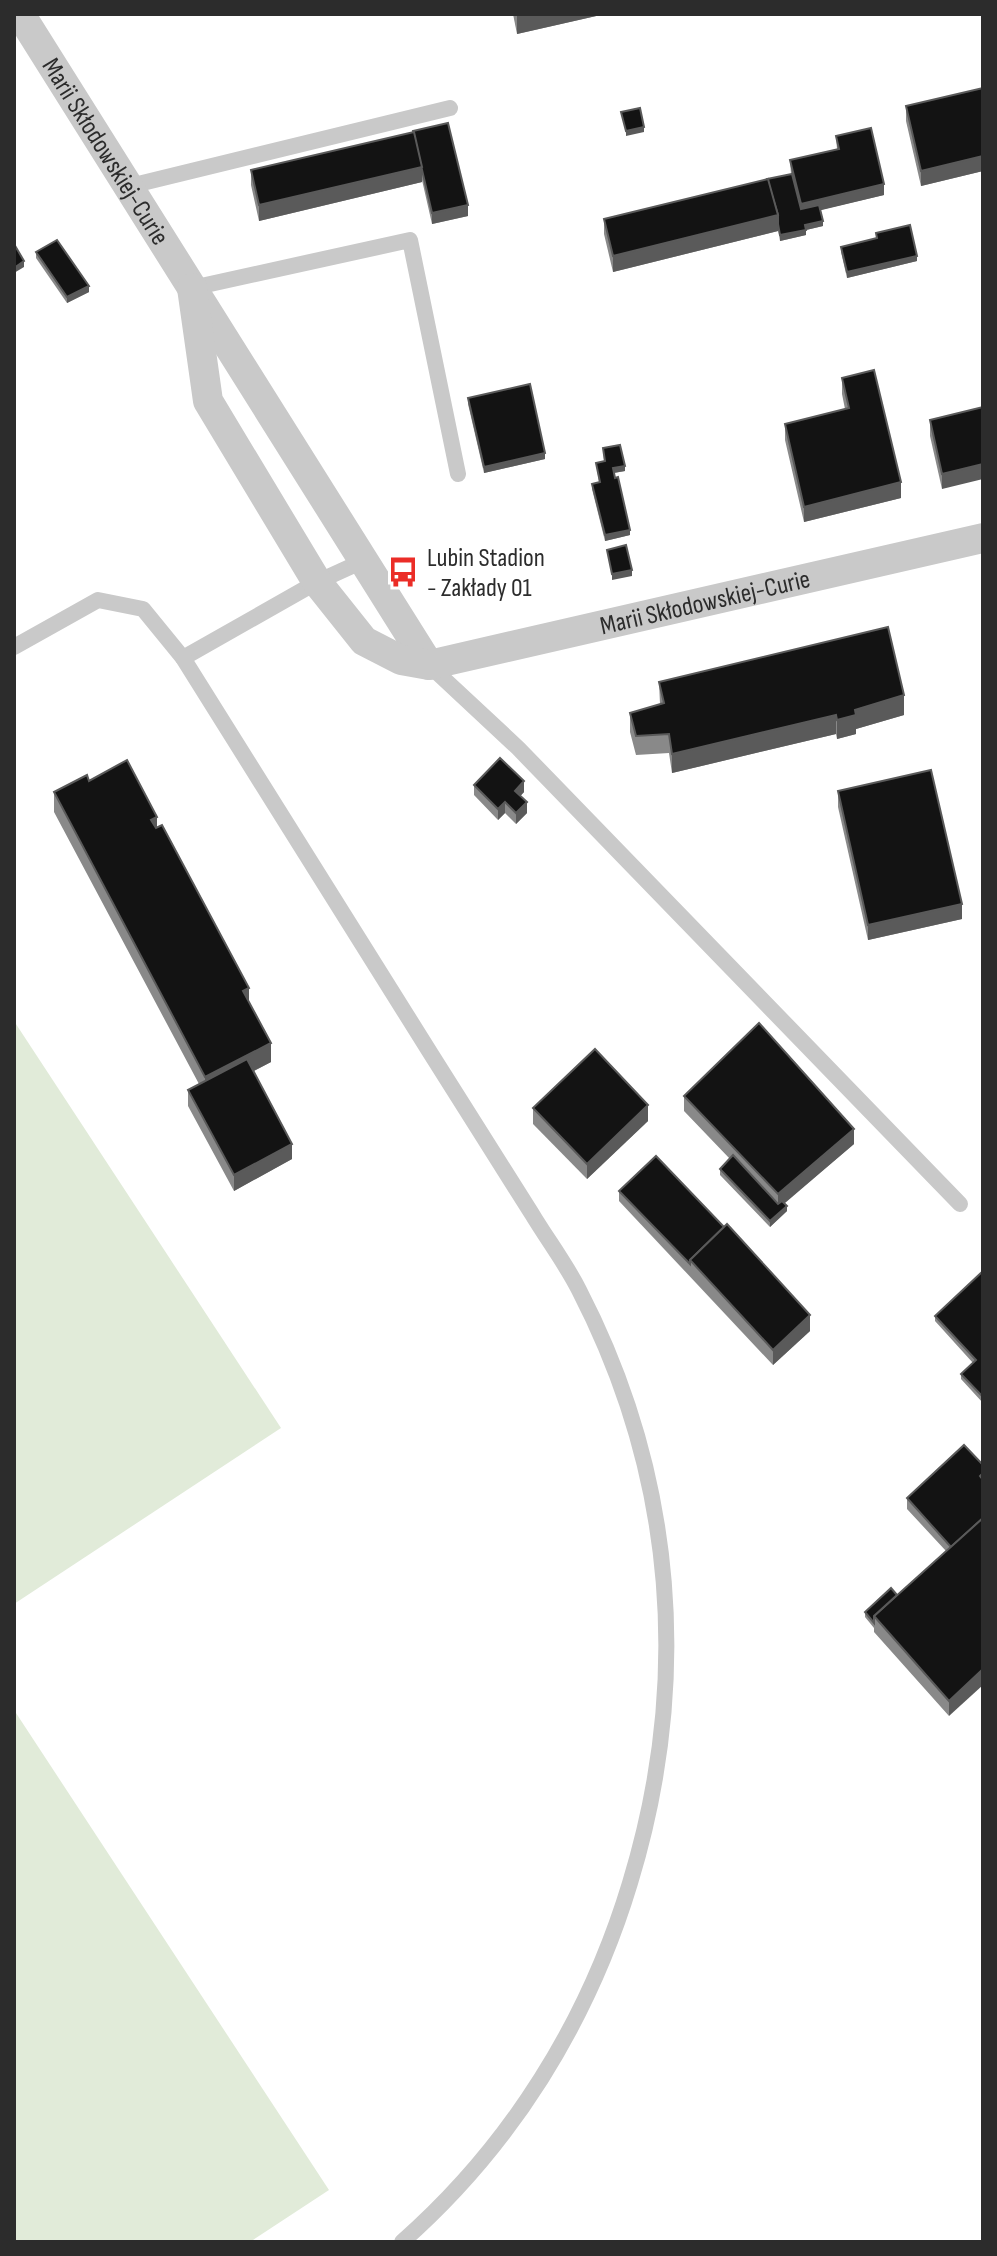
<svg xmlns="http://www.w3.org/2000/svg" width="997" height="2256" font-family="'Sofia Sans Condensed',sans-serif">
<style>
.pitch{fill:#e1ebd9}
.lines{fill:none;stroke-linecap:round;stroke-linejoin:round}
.service{stroke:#c9c9c9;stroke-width:16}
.minor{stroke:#c9c9c9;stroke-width:30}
.wall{fill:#898989}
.shaded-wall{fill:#5a5a5a}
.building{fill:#131313;stroke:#5a5a5a;stroke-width:2}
.labels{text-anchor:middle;stroke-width:8;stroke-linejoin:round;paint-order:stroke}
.street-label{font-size:26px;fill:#2c2c2c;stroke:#fff}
.poi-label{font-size:26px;fill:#2c2c2c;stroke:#fff;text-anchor:start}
</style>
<rect width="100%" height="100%" fill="#fff"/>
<g class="pitch">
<polygon points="14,1021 281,1428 14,1604"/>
<polygon points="14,1710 329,2190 250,2242 14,2242"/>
</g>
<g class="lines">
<g class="service">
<polyline points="130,186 450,108"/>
<polyline points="192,288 410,240 458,474"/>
<polyline points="14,647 98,600 143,609 183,658 317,582 363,561"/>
<path d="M183,658C266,790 349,922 431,1054C465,1107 498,1161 532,1214C547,1239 566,1264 579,1290C676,1478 691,1683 630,1883C588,2022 511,2146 402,2242"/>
<polyline points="429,665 518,748 960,1204"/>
</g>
<g class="minor">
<path id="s1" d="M20,14L429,665"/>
<path id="s2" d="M192,288L208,401L317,582L364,641L401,660L429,665L983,538"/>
</g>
</g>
<g class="wall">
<polygon points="513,14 605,14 517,34"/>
<polygon points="983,88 983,171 921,186 906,121 906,106"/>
<polygon points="413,132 468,216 432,224 422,180 422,182 259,221 251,185 251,170"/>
<polygon points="836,136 884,195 820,210 823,226 806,230 806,235 780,241 778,229 778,231 613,272 604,234 604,219 791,174 790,160 837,149"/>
<polygon points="876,233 917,261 847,278 841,252 841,247 876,238"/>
<polygon points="36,252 89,292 67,303 36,258"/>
<polygon points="842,378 901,498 804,522 785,440 785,424 845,409 842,394"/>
<polygon points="468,398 545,459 484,473 468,404"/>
<polygon points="983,407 942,489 930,436 930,420"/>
<polygon points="603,448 625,471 614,473 630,535 605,541 592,489 592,484 599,482 596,463 604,461"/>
<polygon points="659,682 904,715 856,729 856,734 837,739 836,734 672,773 669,753 636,755 630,732 630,713 660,704"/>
<polygon points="89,781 157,827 249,1002 271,1062 254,1071 292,1159 234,1191 188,1106 188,1090 199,1084 54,812 54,792"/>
<polygon points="474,785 524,792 520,796 527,813 516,824 505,813 498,820 474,795"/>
<polygon points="838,791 962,919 868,940 838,807"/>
<polygon points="684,1096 854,1144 784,1203 787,1211 770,1227 720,1175 720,1169 730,1159 684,1111"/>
<polygon points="533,1108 648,1121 587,1179 533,1124"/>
<polygon points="619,1191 810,1331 773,1365 619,1201"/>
<polygon points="983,1271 983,1403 961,1379 961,1374 973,1363 935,1321 935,1316"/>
<polygon points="983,1465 949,1716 874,1632 874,1628 865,1617 865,1612 897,1595 946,1551 907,1509 907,1498"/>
</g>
<g class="shaded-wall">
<polygon points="520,14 605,14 517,34 517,15"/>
<polygon points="644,127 644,132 626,136 626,131"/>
<polygon points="983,156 983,171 921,186 921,171"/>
<polygon points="422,167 422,182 259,221 259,205"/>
<polygon points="884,184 884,195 801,215 801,204"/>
<polygon points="468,205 468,216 432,224 432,213"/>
<polygon points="778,215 778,231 613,272 613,256"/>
<polygon points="823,221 823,226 806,230 806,235 780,241 780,235 805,225"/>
<polygon points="917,256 917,261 847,278 847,272"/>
<polygon points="24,261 24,267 14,273 14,268"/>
<polygon points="89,286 89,292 67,303 67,297"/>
<polygon points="545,453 545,459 484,473 484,467"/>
<polygon points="983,464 983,479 942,489 942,474"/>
<polygon points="625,466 625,471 613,473 613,468"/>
<polygon points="901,482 901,498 804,522 804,507"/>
<polygon points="630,530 630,535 605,541 605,535"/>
<polygon points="632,570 632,576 612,580 612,574"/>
<polygon points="904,695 904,715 856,729 856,734 837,739 837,720 855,710"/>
<polygon points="836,715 836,734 672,773 672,754"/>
<polygon points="524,781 524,792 515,802 515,791"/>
<polygon points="505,802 505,813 498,820 498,809"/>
<polygon points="527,802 527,813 516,824 516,813"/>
<polygon points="157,817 157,836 151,820"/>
<polygon points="962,904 962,919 868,940 868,925"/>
<polygon points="249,988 249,1007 243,991"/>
<polygon points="271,1043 271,1062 205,1096 205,1077"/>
<polygon points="648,1105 648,1121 587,1179 587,1164"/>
<polygon points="854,1129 854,1144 778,1209 778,1194"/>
<polygon points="292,1144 292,1159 234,1191 234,1175"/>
<polygon points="787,1206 787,1211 770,1227 770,1221"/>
<polygon points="810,1315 810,1331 773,1365 773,1350"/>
<polygon points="983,1669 983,1685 949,1716 949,1701"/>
</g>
<g class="building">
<polygon points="983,88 983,156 921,171 906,106"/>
<polygon points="640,108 644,127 626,131 621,112"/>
<polygon points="448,123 468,205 432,213 413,131"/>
<polygon points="871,128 884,184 801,204 790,160 839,149 836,136"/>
<polygon points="414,132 422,167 259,205 251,170"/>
<polygon points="792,174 801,209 819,205 823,221 805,225 806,230 780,235 778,224 778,215 767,179"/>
<polygon points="768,179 778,215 613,256 604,219"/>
<polygon points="910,225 917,256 847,272 841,247 877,238 876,233"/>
<polygon points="57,240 89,286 67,297 36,252"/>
<polygon points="14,244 24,261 14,268"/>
<polygon points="874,370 901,482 804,507 785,424 849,408 842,378"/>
<polygon points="530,384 545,453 484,467 468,398"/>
<polygon points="983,407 983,464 942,474 930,420"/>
<polygon points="620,445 625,466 613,468 615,478 618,477 630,530 605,535 592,484 600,482 596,463 605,461 603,448"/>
<polygon points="626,545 632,570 612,574 607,550"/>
<polygon points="888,627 904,695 855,710 856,715 837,720 836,715 672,754 669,734 636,736 630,713 664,703 659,682"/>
<polygon points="500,758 524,781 515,791 527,802 516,813 505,802 498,809 474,785"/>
<polygon points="127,760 157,817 151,820 156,828 162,825 249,988 243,991 271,1043 205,1077 54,792 87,775 89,781"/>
<polygon points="931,770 962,904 868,925 838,791"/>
<polygon points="759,1023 854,1129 778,1194 684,1096"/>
<polygon points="595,1049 648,1105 587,1164 533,1108"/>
<polygon points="247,1059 292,1144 234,1175 188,1090"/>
<polygon points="733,1155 778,1204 782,1201 787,1206 770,1221 720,1169"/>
<polygon points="656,1156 724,1227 690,1260 690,1264 619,1191"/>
<polygon points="727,1224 810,1315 773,1350 690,1260"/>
<polygon points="983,1271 983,1397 961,1374 976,1360 935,1316"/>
<polygon points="964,1445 983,1465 983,1473 980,1476 983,1480 983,1518 951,1547 907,1498"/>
<polygon points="983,1518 983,1669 949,1701 874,1616"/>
<polygon points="891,1588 897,1595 874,1616 874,1623 865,1612"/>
</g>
<defs>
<g id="bus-bare" transform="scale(2.4)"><path d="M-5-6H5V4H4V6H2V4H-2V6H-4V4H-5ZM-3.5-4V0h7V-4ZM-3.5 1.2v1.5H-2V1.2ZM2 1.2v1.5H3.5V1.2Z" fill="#eb2d27" stroke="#fff" stroke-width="2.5" paint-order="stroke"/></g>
</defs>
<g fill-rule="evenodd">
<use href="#bus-bare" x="403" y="572"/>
</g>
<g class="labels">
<g class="street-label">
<text dy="9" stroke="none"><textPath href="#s1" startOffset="162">Marii Skłodowskiej-Curie</textPath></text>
<text dy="9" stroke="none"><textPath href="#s2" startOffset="754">Marii Skłodowskiej-Curie</textPath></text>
</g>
<g class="poi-label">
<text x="427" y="566">Lubin Stadion<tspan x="427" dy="30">- Zakłady 01</tspan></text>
</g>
</g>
<rect width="997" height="2256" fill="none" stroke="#2c2c2c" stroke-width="32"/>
</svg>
